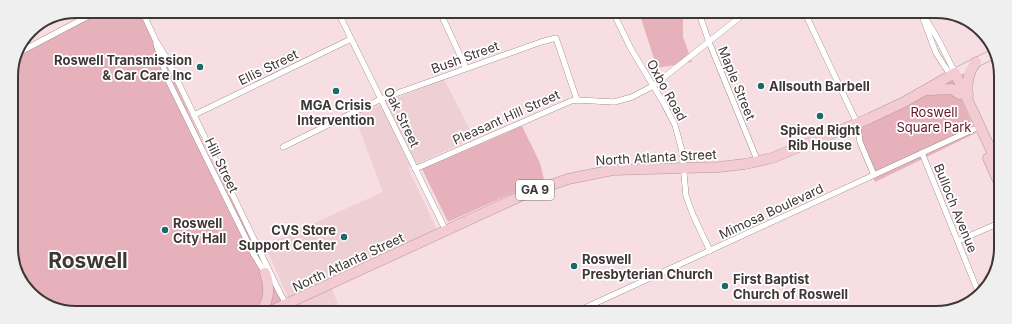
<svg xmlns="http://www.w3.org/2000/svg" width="1012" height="324" font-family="Inter,sans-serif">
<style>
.built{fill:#eecfd4}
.green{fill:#e6b1bb}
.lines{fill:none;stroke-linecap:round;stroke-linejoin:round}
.street-casing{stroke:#746064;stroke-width:6}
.primary-casing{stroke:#b4979c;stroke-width:10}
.highway-casing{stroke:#b4979c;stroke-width:11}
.street{stroke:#fff;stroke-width:5.5}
.primary{stroke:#f8e0e4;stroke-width:9}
.highway{stroke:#f3cbd2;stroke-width:10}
.poi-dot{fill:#1c6969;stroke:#fff;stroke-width:1.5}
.labels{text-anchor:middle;stroke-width:3.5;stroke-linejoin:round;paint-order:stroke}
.shield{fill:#fff;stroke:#797274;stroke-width:1}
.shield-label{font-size:12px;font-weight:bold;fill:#3f3638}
.street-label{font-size:13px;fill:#3f3638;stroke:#fff}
.poi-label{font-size:13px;font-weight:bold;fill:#3f3638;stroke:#fff;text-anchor:start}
.park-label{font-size:13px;fill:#62132d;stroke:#fff}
.town-label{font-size:21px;font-weight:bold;fill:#3f3638;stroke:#fff}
.rim{fill:none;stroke:#3f3638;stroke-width:2}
</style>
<rect width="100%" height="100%" fill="#f6dee2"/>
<polygon class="built" points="444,79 474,138 408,168 437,230 328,276 340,311 287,311 293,309 265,245 383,192 354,115"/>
<g class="green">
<polygon points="106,11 142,11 207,152 284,300 260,311 59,311 27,291 12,261 11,72 21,50"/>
<polygon points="639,12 683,13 683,37 692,62 657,68"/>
<polygon points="951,76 976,133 875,182 857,123"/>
<polygon points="522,126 540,163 544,179 448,222 422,169"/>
</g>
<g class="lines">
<g class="street-casing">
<g id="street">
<polyline points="142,11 156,41 166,57 280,293 290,311"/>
<polyline points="338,12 446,231"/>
<polyline points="440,12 466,68"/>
<polyline points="613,12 631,49 663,102 675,125 682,151 686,196 693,215 710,251"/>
<polyline points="699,13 709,42 758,162"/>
<polyline points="805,13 857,123 860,142 874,175"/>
<polyline points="866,13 867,15 872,13"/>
<polyline points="921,13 936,53 951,76"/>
<polyline points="924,16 938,39 955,73"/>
<polyline points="156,44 167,78 254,255 266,274"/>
<polyline points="20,52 98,11"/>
<polyline points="194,115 351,39"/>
<polyline points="283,147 381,99 541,42 556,38 577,100"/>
<polyline points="922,153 979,294"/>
<polyline points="415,169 571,101 577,100 614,102 632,97 653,86 745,13"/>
<polyline points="958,241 999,223"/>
<polyline points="576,312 974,129"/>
</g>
</g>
<g class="primary-casing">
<polyline id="primary" points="955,73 995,53"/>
</g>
<g class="highway-casing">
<g id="highway">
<polyline points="929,90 952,89 959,94"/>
<path d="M968,96C966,83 968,72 976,62"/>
<polyline points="988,158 999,183"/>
<path d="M262,311C269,298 270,287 265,273"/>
<polyline points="271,311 523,195 568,179 613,170 719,167 745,164 772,158 870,118 904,102 955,73 999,167"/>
</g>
</g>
<use href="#street" class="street"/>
<use href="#primary" class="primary"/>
<use href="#highway" class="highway"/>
</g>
<g class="poi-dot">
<circle cx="200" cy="67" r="4"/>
<circle cx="761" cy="86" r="4"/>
<circle cx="336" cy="91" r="4"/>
<circle cx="820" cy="116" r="4"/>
<circle cx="165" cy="230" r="4"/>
<circle cx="344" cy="237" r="4"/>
<circle cx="574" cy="266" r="4"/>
<circle cx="725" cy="286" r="4"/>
</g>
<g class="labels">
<rect class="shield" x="516" y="180" width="38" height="20" rx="3"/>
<g class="shield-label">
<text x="535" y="194">GA 9</text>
</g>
<g class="street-label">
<text transform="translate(465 57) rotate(-20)" y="5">Bush Street</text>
<text transform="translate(268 67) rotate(-26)" y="5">Ellis Street</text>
<text transform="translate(737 83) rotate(68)" y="5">Maple Street</text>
<text transform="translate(667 90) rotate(61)" y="5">Oxbo Road</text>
<text transform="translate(402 117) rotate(64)" y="5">Oak Street</text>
<text transform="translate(506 117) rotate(-24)" y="5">Pleasant Hill Street</text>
<text transform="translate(656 157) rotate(-3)" y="5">North Atlanta Street</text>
<text transform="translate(222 165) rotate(64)" y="5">Hill Street</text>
<text transform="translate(956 208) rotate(68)" y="5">Bulloch Avenue</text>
<text transform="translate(771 211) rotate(-25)" y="5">Mimosa Boulevard</text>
<text transform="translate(348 262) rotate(-25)" y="5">North Atlanta Street</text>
</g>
<g class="poi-label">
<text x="192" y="65" text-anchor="end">Roswell Transmission<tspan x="192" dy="15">&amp; Car Care Inc</tspan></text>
<text x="769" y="91">Allsouth Barbell</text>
<text x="336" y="110" text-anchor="middle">MGA Crisis<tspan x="336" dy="15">Intervention</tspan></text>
<text x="820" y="135" text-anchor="middle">Spiced Right<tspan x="820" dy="15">Rib House</tspan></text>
<text x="173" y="228">Roswell<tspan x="173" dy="15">City Hall</tspan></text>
<text x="336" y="235" text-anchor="end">CVS Store<tspan x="336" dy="15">Support Center</tspan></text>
<text x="582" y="264">Roswell<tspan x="582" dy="15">Presbyterian Church</tspan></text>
<text x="733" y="284">First Baptist<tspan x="733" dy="15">Church of Roswell</tspan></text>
</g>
<g class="park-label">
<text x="934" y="117">Roswell<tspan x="934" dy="15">Square Park</tspan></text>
</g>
<g class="town-label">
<text x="88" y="268">Roswell</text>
</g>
</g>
<path d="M0 0H1012V324H0ZM76 18H936A58 58 0 0 1 994 76V248A58 58 0 0 1 936 306H76A58 58 0 0 1 18 248V76A58 58 0 0 1 76 18Z" fill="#f0efef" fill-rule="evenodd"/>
<path class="rim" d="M76 18H936A58 58 0 0 1 994 76V248A58 58 0 0 1 936 306H76A58 58 0 0 1 18 248V76A58 58 0 0 1 76 18Z"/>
</svg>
